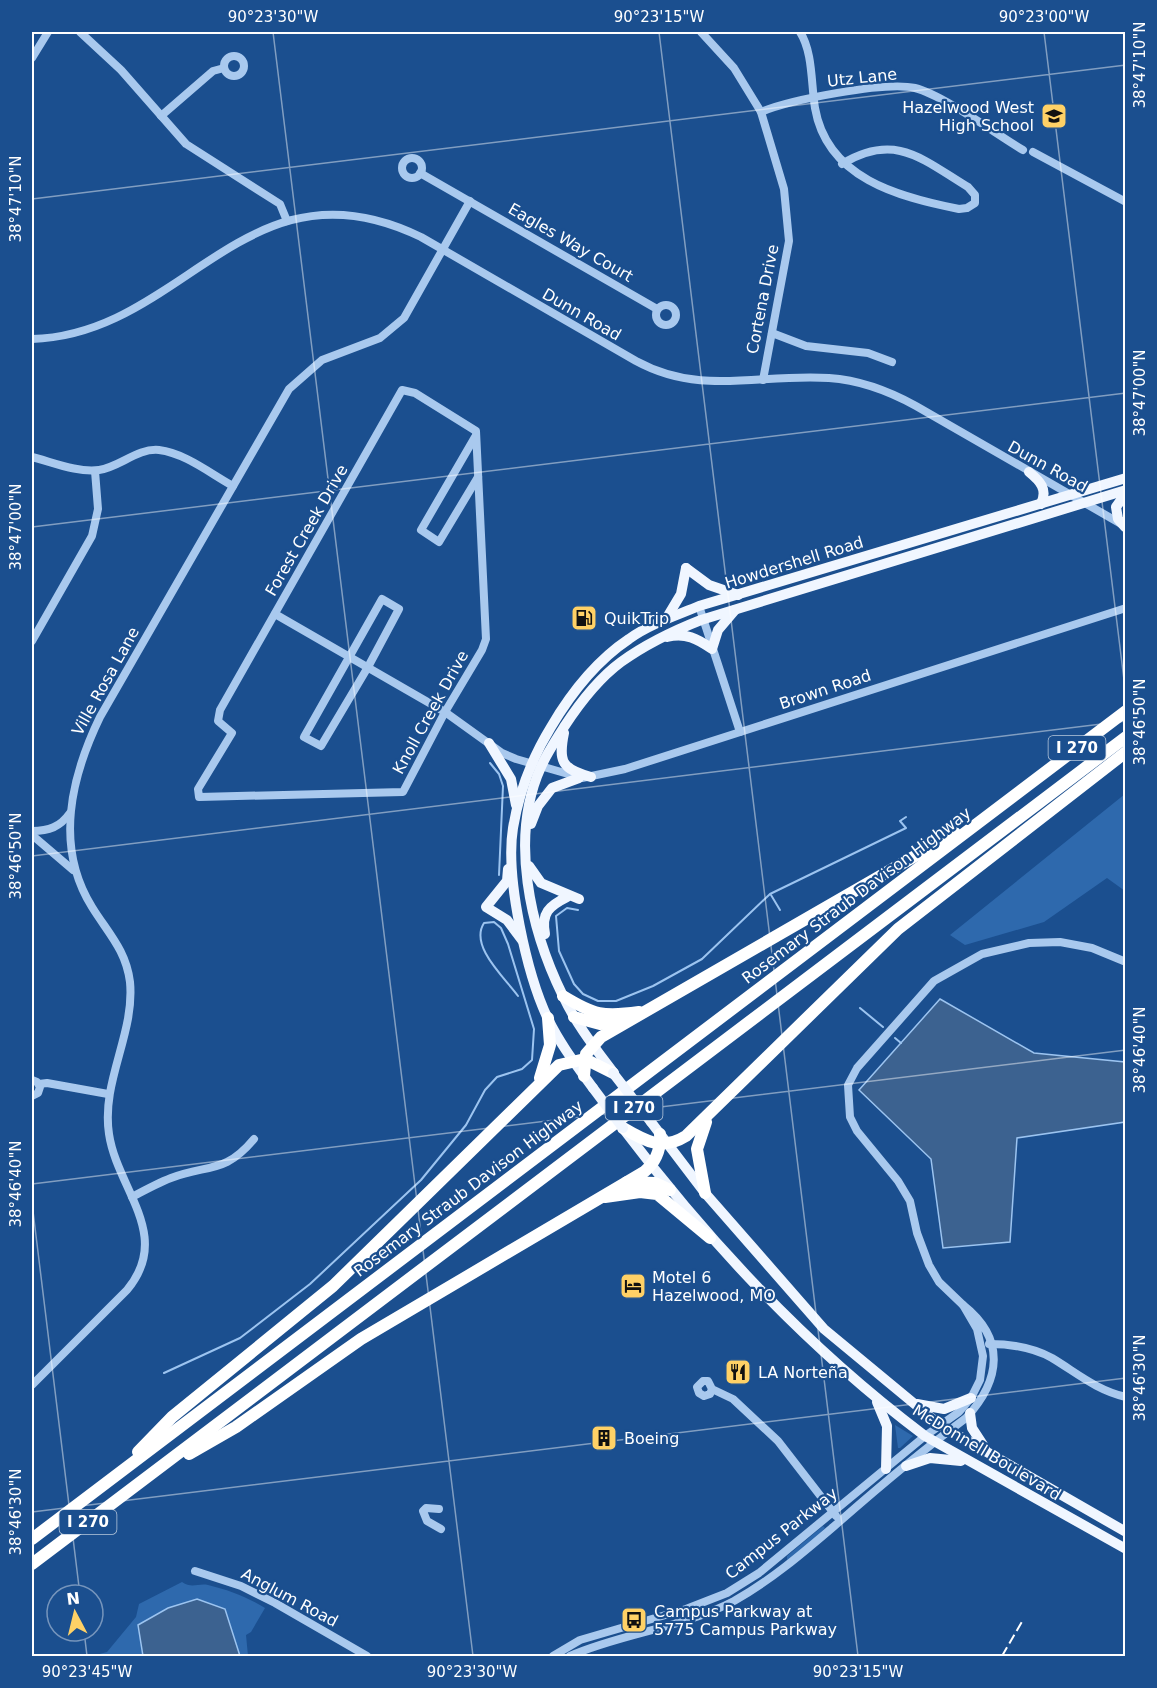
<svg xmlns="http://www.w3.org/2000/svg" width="1157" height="1688" font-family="'DejaVu Sans',sans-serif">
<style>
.green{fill:#2e69ad}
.water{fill:#3c6290;stroke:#9cc4f0;stroke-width:1.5}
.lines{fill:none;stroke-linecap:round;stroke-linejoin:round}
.stream{stroke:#9cc4f0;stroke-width:2}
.minor{stroke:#a9c9ee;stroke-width:8}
.major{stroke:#f0f6ff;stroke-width:10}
.highway{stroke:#fff;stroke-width:12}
.rail{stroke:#fff;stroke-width:2;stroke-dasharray:10 4.5;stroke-linecap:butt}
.major-bridge{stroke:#f0f6ff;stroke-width:10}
.ticks{fill:none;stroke:#fff;stroke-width:1.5;stroke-opacity:0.45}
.labels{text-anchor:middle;stroke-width:4.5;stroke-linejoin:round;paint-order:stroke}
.shield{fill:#1b4f8f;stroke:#bbcadd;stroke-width:1.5}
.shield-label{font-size:15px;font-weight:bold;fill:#fff}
.street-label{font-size:16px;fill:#fff;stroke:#1b4f8f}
.poi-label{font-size:16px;fill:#fff;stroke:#1b4f8f;text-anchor:start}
.neatline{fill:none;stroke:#fff;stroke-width:2}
.ticks-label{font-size:15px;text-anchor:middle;fill:#fff}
</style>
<rect width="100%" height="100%" fill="#1b4f8f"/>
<g class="green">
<polygon points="1125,794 1125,891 1107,878 1044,922 965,945 950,935"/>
<polygon points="895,1425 913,1436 900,1448 898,1448"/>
<polygon points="823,1526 825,1528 807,1547 787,1560 787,1556"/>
<path d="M182,1582C192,1589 198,1583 208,1585C229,1590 247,1597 265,1608L251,1632L246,1635L248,1656H240L225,1609L138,1625L143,1656H92L107,1652L136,1617L139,1604Z"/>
</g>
<g class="water">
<polygon points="940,999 1034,1053 1125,1062 1125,1122 1017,1138 1010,1242 943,1248 931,1159 859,1090"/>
<polygon points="197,1599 225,1609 240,1656 143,1656 138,1625 168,1608"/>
</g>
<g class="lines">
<g class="stream">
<polyline points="490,763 499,774 503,786 499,875"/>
<polyline points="771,895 780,910"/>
<polyline points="578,910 567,908 556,916 559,951 574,984 583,994 598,1001 616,1001 653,986 702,959 770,894 906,828 900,821 906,817"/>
<polyline points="860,1008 883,1027"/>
<polyline points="895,1038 901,1043"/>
<path d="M164,1373L240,1338L310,1284L421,1180L466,1125L485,1090L497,1077L522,1069L532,1060L534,1029L508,944L501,928L494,922L484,923C469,946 505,978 518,996"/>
</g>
<g class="minor">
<polyline points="80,32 121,70 186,144 280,204 287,221"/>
<polyline points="701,32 734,68 761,112 784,189 789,241 763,380"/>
<path d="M800,32C813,52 811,84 815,108C827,178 898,197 959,209L967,208L975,203V195L968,187C922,159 895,132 842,164"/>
<circle cx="234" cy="66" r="10"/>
<polyline points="32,58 48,32"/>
<path d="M761,112C789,100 886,81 915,88C943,95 996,134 1023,150"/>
<polyline points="161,116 213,71 224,68"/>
<polyline points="1033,152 1126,202"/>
<circle cx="412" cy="168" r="10"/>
<polyline points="420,173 657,309"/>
<circle cx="666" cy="315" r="10"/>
<polyline points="772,333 806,346 868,353 892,362"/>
<path d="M32,339C184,335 247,152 421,237L636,361C702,397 760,373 829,378C859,380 889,391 916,406L1123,525"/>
<polygon points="402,390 415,393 476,431 486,639 482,650 445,712 403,792 199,797 198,789 232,733 218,721 220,710"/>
<polyline points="475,437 421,530 439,542 478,477"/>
<path d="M32,457C52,462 78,473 99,470C120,467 137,448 159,450C185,453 211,474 233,486"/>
<polygon points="382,599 399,609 368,667 321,746 304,737"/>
<polyline points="699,606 740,732"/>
<polyline points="275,614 445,712 502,753 516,759 582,778 625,769 1126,608"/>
<polyline points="32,641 92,536 98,509 95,471"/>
<path d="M32,831C49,831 60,827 70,813"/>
<polyline points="32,835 73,870"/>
<polyline points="32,1080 37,1082 40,1087 38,1093 32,1096"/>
<polyline points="39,1084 47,1083 108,1094"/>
<path d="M132,1197C145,1190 158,1183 171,1178C208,1164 225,1174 254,1139"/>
<polyline points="963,1305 939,1282 929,1265 917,1233 910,1201 898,1181 857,1131 850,1117 848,1085 857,1068 934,981 982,954 1029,943 1060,942 1092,948 1126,962"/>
<path d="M989,1344C1011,1344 1032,1347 1052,1358C1077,1373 1096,1390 1126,1397"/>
<path d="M32,1385L127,1290C173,1235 117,1189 109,1134C101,1081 135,1034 130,982C126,950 108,933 92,907C54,846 71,777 100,717L289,389L322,360L380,338L404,318L470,201"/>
<polyline points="712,1389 710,1394 704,1396 699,1393 697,1387 703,1381 708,1381 712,1389 733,1399 778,1441 836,1516"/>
<polyline points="439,1509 426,1508 423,1511 427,1521 441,1529"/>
<polyline points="195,1571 241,1586 275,1603 367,1656"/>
<path d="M553,1656L580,1640L686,1609L727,1593L759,1573L925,1436L959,1412L971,1398L980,1380L983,1356L977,1329L963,1305C1006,1339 1001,1380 966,1418C923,1450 880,1486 839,1522C805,1551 773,1579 734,1601C683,1628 622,1633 570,1656"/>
</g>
<g class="major">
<path d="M1029,472C1040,481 1048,489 1041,504"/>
<polyline points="1125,527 1118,519 1116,507 1126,493"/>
<polyline points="686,568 709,585 738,595"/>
<polyline points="666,619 681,594 686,568"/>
<path d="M667,637C685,632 698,639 712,649L718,630L735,610"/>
<path d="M564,733C558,762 562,769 591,777"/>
<polyline points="489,743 511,779 516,805"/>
<polyline points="531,824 538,806 552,788 579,778"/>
<polyline points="529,866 541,883 579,899"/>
<polyline points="508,869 507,881 486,907 507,920 522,940"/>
<path d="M545,934C541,913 549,906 567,897"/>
<path d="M613,1072C595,1048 576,1024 563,996C530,929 509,837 541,767C547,753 556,740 564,727C579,704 598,679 621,662C646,644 673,631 701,620L1126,490"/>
<path d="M593,1088C577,1066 560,1044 548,1019C527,975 505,877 513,828C519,792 532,758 551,727C571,693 596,661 629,639C650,624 675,616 699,606L1126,478"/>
<polyline points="651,1122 705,1193 824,1329 940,1425 1126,1532"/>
<path d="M625,1131C712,1246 809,1349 925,1436L1126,1549"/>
<polyline points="877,1402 887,1426 886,1469"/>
<polyline points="917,1404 944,1409 971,1398"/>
<polyline points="970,1413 972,1428 985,1448"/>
<polyline points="906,1466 930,1458 961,1461"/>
</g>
<g class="highway">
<path d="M563,996C594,1015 603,1017 639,1012"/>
<polyline points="574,1017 600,1024 621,1023"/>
<polyline points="584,1076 586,1054 601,1037 955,833"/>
<polyline points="540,1078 550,1045 548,1018"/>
<path d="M623,1128C645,1141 662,1151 686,1136L898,929L1126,752"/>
<polyline points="627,1182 655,1183 670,1190"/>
<polyline points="705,1193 697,1149 706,1122"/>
<polyline points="605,1197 640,1192 657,1194 710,1238"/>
<polyline points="138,1452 172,1417 333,1286 559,1065 585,1059 613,1073"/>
<path d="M189,1454L236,1427L361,1339L644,1172C656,1162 661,1149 660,1134"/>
<polyline points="32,1539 1126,711"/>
<polyline points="32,1564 1126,737"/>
</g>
<polyline class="rail" points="1002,1656 1023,1620"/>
<g class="major-bridge">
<polyline points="613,1073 651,1122"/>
<polyline points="593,1088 623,1128"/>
</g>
</g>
<path class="ticks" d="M273,32L473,1656M659,32L858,1656M1044,32L1126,696M32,199L1126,65M32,527L1126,393M32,856L1126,721M32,1184L1126,1050M32,1203L80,1595M32,1512L1126,1378M84,1631L87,1656"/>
<defs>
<g id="school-square" transform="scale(1.35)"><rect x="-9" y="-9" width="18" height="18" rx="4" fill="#ffd166" stroke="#1b4f8f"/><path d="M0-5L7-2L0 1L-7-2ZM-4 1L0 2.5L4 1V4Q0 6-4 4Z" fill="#111"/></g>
<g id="fuel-square" transform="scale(1.35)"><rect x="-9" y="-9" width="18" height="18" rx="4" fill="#ffd166" stroke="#1b4f8f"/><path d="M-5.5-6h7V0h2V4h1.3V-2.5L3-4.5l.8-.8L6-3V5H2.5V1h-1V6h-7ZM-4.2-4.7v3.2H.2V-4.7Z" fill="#111"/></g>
<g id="hotel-square" transform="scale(1.35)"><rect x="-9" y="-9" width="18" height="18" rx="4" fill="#ffd166" stroke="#1b4f8f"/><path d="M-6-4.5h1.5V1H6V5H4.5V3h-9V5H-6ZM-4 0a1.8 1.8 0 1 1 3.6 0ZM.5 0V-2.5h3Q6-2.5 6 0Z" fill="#111"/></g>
<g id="restaurant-square" transform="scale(1.35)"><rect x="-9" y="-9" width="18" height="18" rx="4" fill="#ffd166" stroke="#1b4f8f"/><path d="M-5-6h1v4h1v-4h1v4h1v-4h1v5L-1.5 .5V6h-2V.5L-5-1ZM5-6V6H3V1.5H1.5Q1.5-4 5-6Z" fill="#111"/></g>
<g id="building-square" transform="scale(1.35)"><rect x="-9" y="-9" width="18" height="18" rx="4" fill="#ffd166" stroke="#1b4f8f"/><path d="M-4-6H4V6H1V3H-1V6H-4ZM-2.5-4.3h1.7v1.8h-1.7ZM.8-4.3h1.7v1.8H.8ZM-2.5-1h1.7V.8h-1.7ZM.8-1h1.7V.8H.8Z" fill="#111"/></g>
<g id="bus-square" transform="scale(1.35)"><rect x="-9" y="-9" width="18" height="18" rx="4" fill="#ffd166" stroke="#1b4f8f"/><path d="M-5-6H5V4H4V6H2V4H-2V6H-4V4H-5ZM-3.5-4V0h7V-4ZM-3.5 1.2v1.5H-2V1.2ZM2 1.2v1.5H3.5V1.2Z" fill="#111"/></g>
</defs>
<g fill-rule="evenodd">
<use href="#school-square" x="1054" y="116"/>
<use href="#fuel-square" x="584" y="618"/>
<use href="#hotel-square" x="633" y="1286"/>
<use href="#restaurant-square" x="738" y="1372"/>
<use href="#building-square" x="604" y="1438"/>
<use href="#bus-square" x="634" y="1620"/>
</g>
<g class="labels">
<g class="shield">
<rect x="1048.5" y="736" width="57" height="24" rx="4.5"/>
<rect x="605.5" y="1096" width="57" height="24" rx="4.5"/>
<rect x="59.5" y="1510" width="57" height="24" rx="4.5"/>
</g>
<g class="shield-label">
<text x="1077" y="753">I 270</text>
<text x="634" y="1113">I 270</text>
<text x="88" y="1527">I 270</text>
</g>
<g class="street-label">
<text transform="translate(862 77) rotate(-6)" y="6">Utz Lane</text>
<text transform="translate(571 242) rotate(30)" y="6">Eagles Way Court</text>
<text transform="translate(762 299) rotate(-79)" y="6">Cortena Drive</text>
<text transform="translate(582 314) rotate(30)" y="6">Dunn Road</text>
<text transform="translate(1048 466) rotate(29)" y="6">Dunn Road</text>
<text transform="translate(306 530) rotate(-60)" y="6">Forest Creek Drive</text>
<text transform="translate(794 562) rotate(-17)" y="6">Howdershell Road</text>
<text transform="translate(105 681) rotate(-61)" y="6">Ville Rosa Lane</text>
<text transform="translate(825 689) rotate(-18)" y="6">Brown Road</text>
<text transform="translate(430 712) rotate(-61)" y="6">Knoll Creek Drive</text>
<text transform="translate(856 895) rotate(-37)" y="6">Rosemary Straub Davison Highway</text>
<text transform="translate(468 1188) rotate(-37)" y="6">Rosemary Straub Davison Highway</text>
<text transform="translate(987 1452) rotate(31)" y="6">McDonnell Boulevard</text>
<text transform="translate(781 1533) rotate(-38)" y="6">Campus Parkway</text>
<text transform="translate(290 1597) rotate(28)" y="6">Anglum Road</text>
</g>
<g class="poi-label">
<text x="1034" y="113" text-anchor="end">Hazelwood West<tspan x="1034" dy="18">High School</tspan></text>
<text x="604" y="624">QuikTrip</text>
<text x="652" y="1283">Motel 6<tspan x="652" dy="18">Hazelwood, MO</tspan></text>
<text x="758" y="1378">LA Norteña</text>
<text x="624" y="1444">Boeing</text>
<text x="654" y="1617">Campus Parkway at<tspan x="654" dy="18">5775 Campus Parkway</tspan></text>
</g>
</g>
<rect width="1157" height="1688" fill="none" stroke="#1b4f8f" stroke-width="66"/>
<g transform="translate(75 1613) rotate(353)"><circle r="28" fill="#1b4f8f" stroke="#7695bc" stroke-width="1.5"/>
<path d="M0-4.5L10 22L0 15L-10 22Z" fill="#ffd166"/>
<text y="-9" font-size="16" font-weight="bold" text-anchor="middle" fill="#ffffff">N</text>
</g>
<rect x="33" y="33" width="1091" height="1622" class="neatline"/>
<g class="ticks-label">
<text x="273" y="22">90°23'30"W</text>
<text x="659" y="22">90°23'15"W</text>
<text x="1044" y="22">90°23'00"W</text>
<text transform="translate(1140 65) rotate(-90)" y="5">38°47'10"N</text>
<text transform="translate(16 199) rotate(-90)" y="5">38°47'10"N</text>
<text transform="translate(1140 393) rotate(-90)" y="5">38°47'00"N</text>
<text transform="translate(16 527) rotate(-90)" y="5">38°47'00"N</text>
<text transform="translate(1140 722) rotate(-90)" y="5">38°46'50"N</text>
<text transform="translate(16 856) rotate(-90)" y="5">38°46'50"N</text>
<text transform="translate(1140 1050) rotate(-90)" y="5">38°46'40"N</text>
<text transform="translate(16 1184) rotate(-90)" y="5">38°46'40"N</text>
<text transform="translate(1140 1378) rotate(-90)" y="5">38°46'30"N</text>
<text transform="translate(16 1512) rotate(-90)" y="5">38°46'30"N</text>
<text x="87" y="1677">90°23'45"W</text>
<text x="472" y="1677">90°23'30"W</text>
<text x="858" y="1677">90°23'15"W</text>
</g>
</svg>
